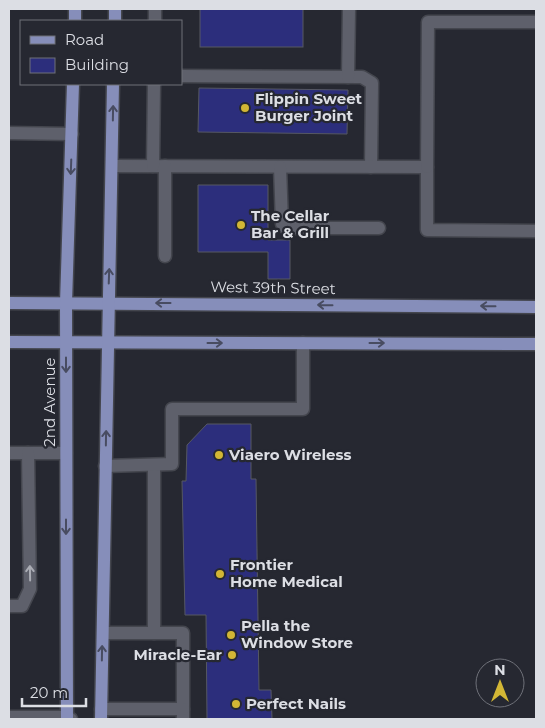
<svg xmlns="http://www.w3.org/2000/svg" width="545" height="728" font-family="Montserrat,sans-serif">
<style>
.building{fill:#2c2e7c;stroke:#565863}
.lines{fill:none;stroke-linecap:round;stroke-linejoin:round}
.minor-casing{stroke:#44464e;stroke-width:15}
.major-casing{stroke:#44464e;stroke-width:15}
.minor{stroke:#5e606b;stroke-width:12}
.major{stroke:#868eba;stroke-width:12}
.oneway{stroke:#484c61}
.oneway2{stroke:#aaacb4}
.poi-dot{fill:#d2b635;stroke:#262831;stroke-width:2}
.labels{text-anchor:middle;stroke-width:4.5;stroke-linejoin:round;paint-order:stroke}
.poi-label{font-size:15px;font-weight:bold;fill:#dcdee4;stroke:#262831;text-anchor:start}
.street-label{font-size:15px;fill:#dcdee4;stroke:#262831}
</style>
<rect width="100%" height="100%" fill="#262831"/>
<g class="building">
<rect x="200" y="9" width="103" height="38"/>
<polygon points="199,88 348,90 347,134 198,132"/>
<polygon points="198,185 268,185 268,240 290,240 290,279 268,279 268,252 198,252"/>
<polygon points="207,424 251,424 251,479 256,479 259,690 271,690 272,719 207,719 206,615 185,615 182,481 186,481 187,445"/>
</g>
<g class="lines">
<g class="minor-casing">
<g id="minor">
<polyline points="155,21 155,9"/>
<polyline points="181,76 362,77 372,83 371,167"/>
<polyline points="348,77 349,9"/>
<polyline points="9,133 72,134"/>
<polyline points="112,166 427,167 427,230 536,231"/>
<polyline points="153,166 154,84"/>
<polyline points="165,166 165,256"/>
<polyline points="280,167 282,224 286,228 379,228"/>
<polyline points="427,167 428,22 536,22"/>
<polyline points="9,453 66,453"/>
<polyline points="154,465 154,633"/>
<polyline points="105,466 172,464 172,409 303,409 303,343"/>
<polyline points="9,606 22,606 30,589 28,453"/>
<polyline points="103,633 183,633 183,719"/>
<polyline points="101,709 183,709"/>
<polyline points="9,717 67,717 71,719"/>
</g>
</g>
<g class="major-casing">
<g id="major">
<polyline points="75,21 75,9"/>
<polyline points="115,21 115,9"/>
<polyline points="9,303 536,307"/>
<polyline points="9,342 536,344"/>
<polyline points="67,719 66,303 73,84"/>
<polyline points="101,719 113,84"/>
</g>
</g>
<use href="#minor" class="minor"/>
<use href="#major" class="major"/>
</g>
<defs><path id="oneway-shaft" d="M-6 0H5M1.5-3L5.5 0L1.5 3" fill="none" stroke-width="1.6" stroke-linecap="round" stroke-linejoin="round" transform="scale(1.25)"/></defs>
<g class="oneway">
<use href="#oneway-shaft" transform="translate(113 113) rotate(-89)"/>
<use href="#oneway-shaft" transform="translate(71 167) rotate(92)"/>
<use href="#oneway-shaft" transform="translate(109 276) rotate(-88)"/>
<use href="#oneway-shaft" transform="translate(163 303) rotate(-180)"/>
<use href="#oneway-shaft" transform="translate(325 305) rotate(-179)"/>
<use href="#oneway-shaft" transform="translate(488 306) rotate(-179)"/>
<use href="#oneway-shaft" transform="translate(215 343)"/>
<use href="#oneway-shaft" transform="translate(377 343)"/>
<use href="#oneway-shaft" transform="translate(66 365) rotate(90)"/>
<use href="#oneway-shaft" transform="translate(106 438) rotate(-89)"/>
<use href="#oneway-shaft" transform="translate(66 527) rotate(90)"/>
<use href="#oneway-shaft" transform="translate(102 653) rotate(-89)"/>
</g>
<use class="oneway2" href="#oneway-shaft" transform="translate(30 573) rotate(-91)"/>
<g class="poi-dot">
<circle cx="245" cy="108" r="5"/>
<circle cx="241" cy="225" r="5"/>
<circle cx="219" cy="455" r="5"/>
<circle cx="220" cy="574" r="5"/>
<circle cx="231" cy="635" r="5"/>
<circle cx="232" cy="655" r="5"/>
<circle cx="236" cy="704" r="5"/>
</g>
<g class="labels">
<g class="poi-label">
<text x="255" y="104">Flippin Sweet<tspan x="255" dy="17">Burger Joint</tspan></text>
<text x="251" y="221">The Cellar<tspan x="251" dy="17">Bar &amp; Grill</tspan></text>
<text x="229" y="460">Viaero Wireless</text>
<text x="230" y="570">Frontier<tspan x="230" dy="17">Home Medical</tspan></text>
<text x="241" y="631">Pella the<tspan x="241" dy="17">Window Store</tspan></text>
<text x="222" y="660" text-anchor="end">Miracle-Ear</text>
<text x="246" y="709">Perfect Nails</text>
</g>
<g class="street-label">
<text transform="translate(273 288) rotate(1)" y="5">West 39th Street</text>
<text transform="translate(50 402) rotate(-90)" y="5">2nd Avenue</text>
</g>
</g>
<rect width="545" height="728" fill="none" stroke="#dcdee4" stroke-width="20"/>
<rect x="20" y="20" width="162" height="65" fill="#262831" stroke="#6f7179"/>
<rect x="30" y="36" width="25" height="8" fill="#868eba" stroke="#6f7179"/>
<text x="65" y="45" font-size="15" fill="#dcdee4">Road</text>
<rect x="30" y="58" width="25" height="15" fill="#2c2e7c" stroke="#6f7179"/>
<text x="65" y="70" font-size="15" fill="#dcdee4">Building</text>
<g transform="translate(500 683)"><circle r="24" fill="#262831" stroke="#6f7179"/>
<path d="M0-4L9 19L0 12L-9 19Z" fill="#d2b635"/>
<text y="-8" font-size="14" font-weight="bold" text-anchor="middle" fill="#dcdee4">N</text>
</g>
<path d="M22 698v8h64v-8" fill="none" stroke="#dcdee4" stroke-width="2.5"/>
<text x="30" y="698" font-size="15" fill="#dcdee4" stroke="#262831" stroke-width="4" paint-order="stroke">20 m</text>
</svg>
